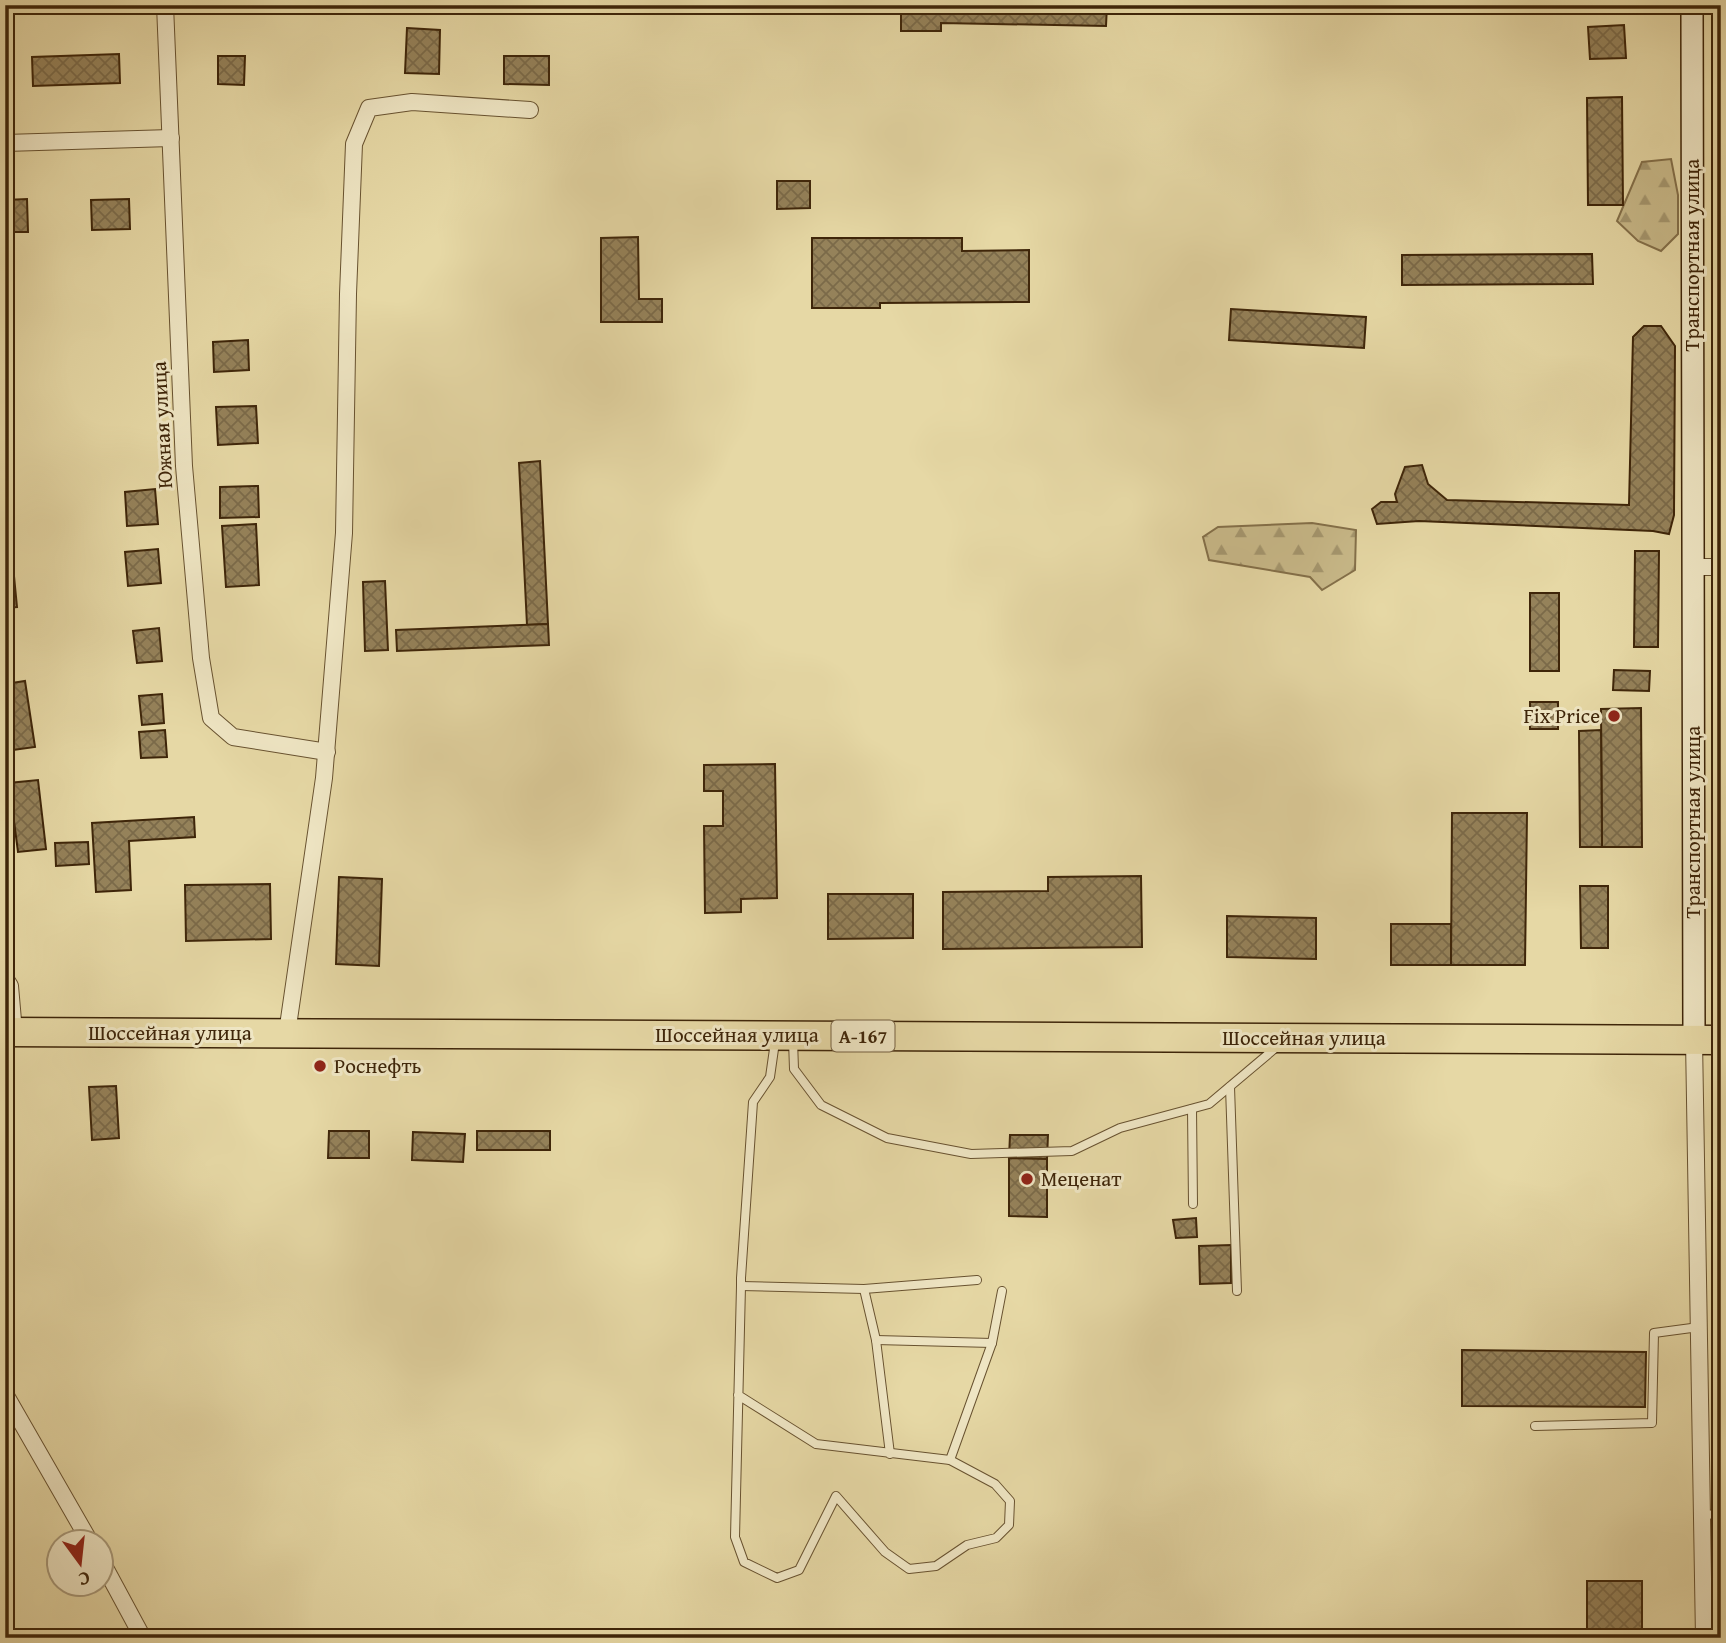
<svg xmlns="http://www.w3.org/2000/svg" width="1726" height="1643" font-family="'Gentium Book Plus',serif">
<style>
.forest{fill:url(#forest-firs);stroke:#84704a;stroke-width:2}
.building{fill:url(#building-cross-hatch);stroke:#3e2509;stroke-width:2}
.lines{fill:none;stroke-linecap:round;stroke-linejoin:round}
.lane-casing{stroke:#685230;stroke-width:10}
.street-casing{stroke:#685230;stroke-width:18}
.secondary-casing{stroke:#3e2509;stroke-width:24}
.highway-casing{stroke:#3e2509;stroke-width:31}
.lane{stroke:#efe6c4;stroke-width:8}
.street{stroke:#efe6c4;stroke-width:16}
.secondary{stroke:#efe6c4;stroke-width:21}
.highway{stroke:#e6d8a5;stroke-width:28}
.poi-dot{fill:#8f2418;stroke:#efe6c4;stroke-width:2.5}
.labels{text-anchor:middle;stroke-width:6;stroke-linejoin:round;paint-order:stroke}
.shield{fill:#efe6c4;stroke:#735f41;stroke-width:2}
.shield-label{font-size:19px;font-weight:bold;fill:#3e2509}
.street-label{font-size:21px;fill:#3e2509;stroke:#efe6c4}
.poi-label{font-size:21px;fill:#3e2509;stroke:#efe6c4;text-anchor:start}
</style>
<defs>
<pattern id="forest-firs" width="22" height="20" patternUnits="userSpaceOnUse" patternTransform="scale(1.75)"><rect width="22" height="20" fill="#c9ba8a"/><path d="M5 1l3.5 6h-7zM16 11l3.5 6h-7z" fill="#a5976f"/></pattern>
<pattern id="building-cross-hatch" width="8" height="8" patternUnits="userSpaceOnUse" patternTransform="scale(1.75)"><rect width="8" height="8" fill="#95825a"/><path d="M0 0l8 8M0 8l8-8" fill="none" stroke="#7b6a49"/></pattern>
</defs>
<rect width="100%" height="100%" fill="#e6d8a5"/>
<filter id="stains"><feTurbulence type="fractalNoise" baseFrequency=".00286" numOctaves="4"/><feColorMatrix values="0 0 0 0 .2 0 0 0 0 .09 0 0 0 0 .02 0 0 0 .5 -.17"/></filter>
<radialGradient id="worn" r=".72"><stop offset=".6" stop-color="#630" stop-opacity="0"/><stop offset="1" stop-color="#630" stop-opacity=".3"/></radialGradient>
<g class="forest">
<polygon points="1671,159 1678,195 1678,234 1661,251 1638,241 1617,221 1642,162"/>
<polygon points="1312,523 1356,530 1355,570 1322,590 1310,577 1209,560 1203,537 1218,527"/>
</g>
<g class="building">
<polygon points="901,5 1107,5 1106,26 941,23 941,31 901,31"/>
<rect x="1352" y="5" width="48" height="7"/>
<polygon points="1624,25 1626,58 1590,59 1588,27"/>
<polygon points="407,28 440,30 439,74 405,73"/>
<polygon points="119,54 120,83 33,86 32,57"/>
<polygon points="218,56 245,56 244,85 218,84"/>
<polygon points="504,56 549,56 549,85 504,84"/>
<polygon points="1622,97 1623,205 1588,205 1587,98"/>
<polygon points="777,181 810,181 810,208 777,209"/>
<polygon points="27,199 28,232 5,232 5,200"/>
<polygon points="129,199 130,229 92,230 91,200"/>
<polygon points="638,237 639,299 662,299 662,322 601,322 601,238"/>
<polygon points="812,238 962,238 962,251 1029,250 1029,302 880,303 880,308 812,308"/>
<polygon points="1592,254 1593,284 1402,285 1402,255"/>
<polygon points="1231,309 1366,317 1364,348 1229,340"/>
<polygon points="1644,326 1661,326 1675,346 1674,515 1669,534 1653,531 1419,521 1377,524 1372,509 1381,502 1397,502 1395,494 1405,467 1422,465 1428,484 1447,500 1629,505 1633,337"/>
<polygon points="248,340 249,370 214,372 213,342"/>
<polygon points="256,406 258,443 218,445 216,407"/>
<polygon points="540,461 548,624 527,625 519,463"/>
<polygon points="258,486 259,517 220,518 220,487"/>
<polygon points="155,489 158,524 127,526 125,492"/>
<polygon points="256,524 259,585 226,587 222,526"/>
<polygon points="158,549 161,583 128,586 125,552"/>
<polygon points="1635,551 1659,551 1658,647 1634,647"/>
<polygon points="14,576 17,607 5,608 5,577"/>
<polygon points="385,581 388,650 365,651 363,582"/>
<rect x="1530" y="593" width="29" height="78"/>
<polygon points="548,624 549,645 397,651 396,630"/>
<polygon points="159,628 162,661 137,663 133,631"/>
<polygon points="1614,670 1650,671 1649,691 1613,690"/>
<polygon points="25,681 35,747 5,751 5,684"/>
<polygon points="162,694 164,723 142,725 139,696"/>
<rect x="1530" y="702" width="28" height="27"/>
<polygon points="1641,708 1642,847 1602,847 1601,709"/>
<polygon points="165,730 167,757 141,758 139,732"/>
<polygon points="1601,730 1602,847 1580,847 1579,731"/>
<polygon points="775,764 777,898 741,899 741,912 705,913 704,826 723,826 723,791 704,791 704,765"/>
<polygon points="38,780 46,849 18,852 9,783"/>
<polygon points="1452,813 1527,813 1525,965 1451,965"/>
<polygon points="194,817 195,837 129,841 131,890 96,892 92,823"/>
<polygon points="88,842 89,864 56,866 55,843"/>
<polygon points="1141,876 1142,947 943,949 943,892 1048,891 1048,877"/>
<polygon points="339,877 382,879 379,966 336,964"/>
<polygon points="270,884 271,939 186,941 185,885"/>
<polygon points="1580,886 1608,886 1608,948 1581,948"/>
<polygon points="828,894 913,894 913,938 828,939"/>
<polygon points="1227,916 1316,918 1316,959 1227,957"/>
<rect x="1391" y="924" width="60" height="41"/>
<polygon points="116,1086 119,1138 92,1140 89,1087"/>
<polygon points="329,1131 369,1131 369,1158 328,1158"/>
<rect x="477" y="1131" width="73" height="19"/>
<polygon points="413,1132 465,1134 463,1162 412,1160"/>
<polygon points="1010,1135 1048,1135 1047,1159 1009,1158"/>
<polygon points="1009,1158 1047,1159 1047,1217 1009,1216"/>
<polygon points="1196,1218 1197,1237 1176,1238 1173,1220"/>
<polygon points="1231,1245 1231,1283 1200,1284 1199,1246"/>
<polygon points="1462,1350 1646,1352 1645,1407 1462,1406"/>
<rect x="1587" y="1581" width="55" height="57"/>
</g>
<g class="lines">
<g class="lane-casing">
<g id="lane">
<polyline points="793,1040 794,1069 821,1105 887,1138 971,1154 1072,1151 1120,1128 1209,1104 1279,1045"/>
<polyline points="1230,1087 1237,1291"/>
<polyline points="1192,1109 1193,1204"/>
<polyline points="741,1286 864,1289 977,1280"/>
<polyline points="864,1289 876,1340 890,1454"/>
<polyline points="876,1340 992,1343"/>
<polyline points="738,1395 816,1444 950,1460 995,1484 1010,1501 1009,1525 996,1538 967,1545 936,1566 909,1569 885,1552 836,1496 799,1570 777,1578 744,1562 735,1537 741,1286 741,1278 753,1102 770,1077 775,1042"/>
<polyline points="1535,1426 1652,1423 1654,1333 1699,1327"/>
<polyline points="950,1460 992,1343 1002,1291"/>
<polyline points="1702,1515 1721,1514"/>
</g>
</g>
<g class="street-casing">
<g id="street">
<polyline points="165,5 184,466 201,658 211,718 233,737 327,752"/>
<polyline points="5,143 171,138"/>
<polyline points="1692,567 1721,567"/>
<polyline points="5,978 10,986 14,1032"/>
<polyline points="287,1033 324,778 344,533 348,294 354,144 369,108 412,102 530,110"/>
<polyline points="1694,1040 1704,1638"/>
<polyline points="5,1394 90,1542"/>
<polyline points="102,1562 143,1638"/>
</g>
</g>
<g class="secondary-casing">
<polyline id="secondary" points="1692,5 1694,1040"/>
</g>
<g class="highway-casing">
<polyline id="highway" points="5,1032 1721,1040"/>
</g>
<use href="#lane" class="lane"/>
<use href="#street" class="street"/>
<use href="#secondary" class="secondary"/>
<use href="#highway" class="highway"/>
</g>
<g class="poi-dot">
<circle cx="1614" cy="716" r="7"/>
<circle cx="320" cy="1066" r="7"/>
<circle cx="1027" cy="1179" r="7"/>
</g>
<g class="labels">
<rect class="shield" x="831.5" y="1020.5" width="63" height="31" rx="5"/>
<g class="shield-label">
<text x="863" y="1043">А-167</text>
</g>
<g class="street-label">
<text transform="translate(1692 255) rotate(-90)" y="7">Транспортная улица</text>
<text transform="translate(162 425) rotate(-93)" y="7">Южная улица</text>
<text transform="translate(1693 822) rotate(-90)" y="7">Транспортная улица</text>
<text x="170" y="1040">Шоссейная улица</text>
<text x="737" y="1042">Шоссейная улица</text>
<text x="1304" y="1045">Шоссейная улица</text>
</g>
<g class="poi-label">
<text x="1600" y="723" text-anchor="end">Fix Price</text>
<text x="334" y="1073">Роснефть</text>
<text x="1041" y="1186">Меценат</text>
</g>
</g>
<rect width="1726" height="1643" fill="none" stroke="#e6d8a5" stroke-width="28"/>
<rect x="7" y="7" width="1712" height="1629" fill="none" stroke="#3e2509" stroke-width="3.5"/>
<rect x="14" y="14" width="1698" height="1615" fill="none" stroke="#3e2509" stroke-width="2"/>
<g transform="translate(80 1563) rotate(165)"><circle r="33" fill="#efe6c4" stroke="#a89979" stroke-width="2"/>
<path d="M0-5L12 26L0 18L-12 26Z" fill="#8f2418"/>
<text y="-10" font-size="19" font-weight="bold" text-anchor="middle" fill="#3e2509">С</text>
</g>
<rect width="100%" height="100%" filter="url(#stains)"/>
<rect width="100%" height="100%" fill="url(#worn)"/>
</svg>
